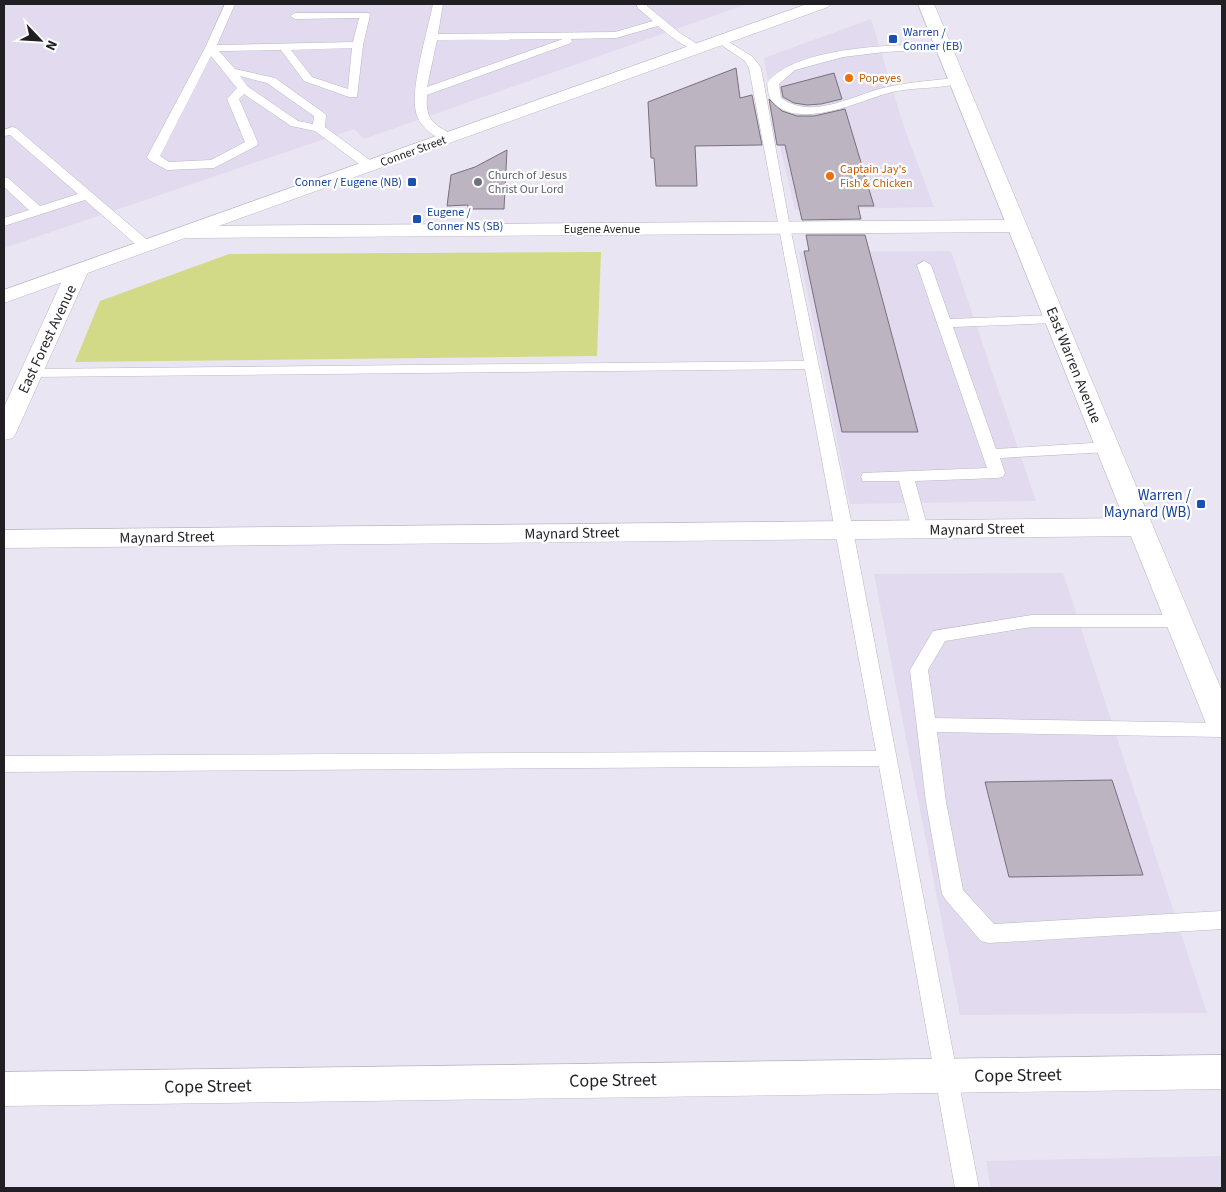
<svg xmlns="http://www.w3.org/2000/svg" width="1226" height="1192" font-family="'Source Sans 3',sans-serif">
<style>
.built{fill:#e2daee}
.green{fill:#d2da88}
.building{fill:#bcb4c0;stroke:#78717c}
.lines{fill:none;stroke-linecap:round;stroke-linejoin:round}
.service-casing{stroke:#bcb7c3;stroke-width:1}
.minor-casing{stroke:#bcb7c3;stroke-width:1}
.secondary-casing{stroke:#bcb7c3;stroke-width:1}
.service{fill:#fff;fill-rule:evenodd}
.minor{fill:#fff;fill-rule:evenodd}
.secondary{fill:#fff;fill-rule:evenodd}
.transit-dot{fill:#1a4fb4;stroke:#fff;stroke-width:2}
.food-dot{fill:#e8710a;stroke:#fff;stroke-width:2}
.worship-dot{fill:#6b7280;stroke:#fff;stroke-width:2}
.labels{text-anchor:middle;stroke-width:4.5;stroke-linejoin:round;paint-order:stroke}
.far-transit-label{font-size:12px;fill:#164399;stroke:#fff;text-anchor:start}
.far-food-label{font-size:12px;fill:#c56008;stroke:#fff;text-anchor:start}
.far-street-label{font-size:12px;fill:#211f24;stroke:#fff}
.far-worship-label{font-size:12px;fill:#5b616d;stroke:#fff;text-anchor:start}
.street-label{font-size:15px;fill:#211f24;stroke:#fff}
.transit-label{font-size:15px;fill:#164399;stroke:#fff;text-anchor:end}
.near-street-label{font-size:18px;fill:#211f24;stroke:#fff}
</style>
<rect width="100%" height="100%" fill="#eae5f2"/>
<g class="built">
<polygon points="4,4 747,4 364,139 354,129 4,248"/>
<polygon points="871,19 904,127 934,207 795,210 776,129 764,58"/>
<polygon points="951,251 1036,501 850,504 799,252"/>
<polygon points="1063,573 1207,1013 960,1015 874,574"/>
<polygon points="1222,1156 1222,1188 991,1188 986,1161"/>
</g>
<polygon class="green" points="601,252 597,356 75,362 100,301 229,254"/>
<g class="building">
<polygon points="736,68 740,98 752,95 762,145 695,146 697,186 656,186 654,158 651,158 648,102"/>
<polygon points="834,73 842,99 821,104 807,105 794,103 783,97 781,87"/>
<polygon points="769,99 782,111 797,116 814,116 845,109 874,206 858,206 861,219 802,220 785,145 777,145"/>
<polygon points="507,150 504,209 468,209 468,205 447,206 451,175 475,167"/>
<polygon points="806,235 865,235 918,432 842,432 804,251 809,251"/>
<polygon points="1112,780 1143,875 1009,877 985,782"/>
</g>
<g class="lines">
<g class="service-casing">
<g id="service">
<path d="M225,4H235L217,45L353,42L359,18L295,19L290,16L295,13H369L370,15L363,45L357,97H349L304,81L281,50L219,51L235,69L275,78L324,113L326,115L325,127L374,163L376,166L374,169H366L315,131L291,126L244,94L239,99L258,143L256,146L214,168L167,170L149,160L147,157L205,48ZM352,48L348,89L312,77L291,50ZM211,56L237,88L227,99L245,142L211,160L169,162L160,156ZM240,76L267,83L314,116L313,124L298,121L247,86Z"/>
<path d="M433,4H443L438,34L615,32L653,21L637,7V4H647V6L680,33L703,48L702,50C690,53 668,34 658,26L616,38L571,39L572,41L571,43L427,95C425,120 433,124 453,135L455,138L453,141L449,142C435,138 419,127 416,112C410,88 428,30 433,4ZM563,39L427,87L437,40Z"/>
<polygon points="721,37 753,57 761,68 790,227 853,530 979,1188 955,1188 879,766 4,772 4,756 876,751 805,369 31,377 26,376 24,373 26,370 31,369 804,361 749,68 745,61 717,42 716,40"/>
<path d="M944,44L948,45L949,47L948,49L884,52L843,57L795,70L779,84L781,98C814,122 857,92 892,86C913,82 935,80 957,78L961,79L963,81L961,83C939,89 915,87 892,92C861,100 798,132 772,101C768,97 768,88 767,83C797,45 898,45 944,44Z"/>
<polygon points="12,127 16,128 152,244 154,247 152,250 142,250 85,200 4,226 4,218 29,210 4,187 4,177 8,178 40,206 78,194 10,135 4,136 4,130"/>
<polygon points="924,261 931,265 950,319 1055,315 1060,316 1062,319 1060,322 1055,323 953,327 996,449 1108,442 1114,444 1116,447 1114,450 1108,452 1000,458 1005,473 1003,477 997,478 915,481 928,529 926,533 920,535 914,533 912,529 899,481 863,481 861,477 863,473 987,468 917,265"/>
<polygon points="1032,615 1179,615 1185,617 1188,621 1185,625 1179,627 1032,627 945,641 928,670 935,718 1222,723 1222,737 937,732 946,802 963,890 994,924 1222,911 1222,929 989,943 981,941 946,900 942,894 926,802 910,670 933,631"/>
</g>
</g>
<g class="minor-casing">
<g id="minor">
<polygon points="1016,220 1023,222 1026,226 1023,230 1016,232 188,238 181,236 178,232 181,228 188,226"/>
<polygon points="77,266 85,267 88,272 16,433 13,438 4,440 4,407 66,272 69,267"/>
<polygon points="1140,518 1149,521 1153,527 1149,533 1140,536 4,548 4,530"/>
<polygon points="1222,1055 1222,1089 4,1106 4,1072"/>
</g>
</g>
<g class="secondary-casing">
<g id="secondary">
<polygon points="807,4 830,4 828,7 4,303 4,290"/>
<polygon points="918,4 934,4 1222,691 1222,737 1211,734 1207,726"/>
</g>
</g>
<use href="#service" class="service"/>
<use href="#minor" class="minor"/>
<use href="#secondary" class="secondary"/>
</g>
<g class="transit-dot">
<rect x="888" y="34" width="10" height="10" rx="2.5"/>
<rect x="407" y="177" width="10" height="10" rx="2.5"/>
<rect x="412" y="214" width="10" height="10" rx="2.5"/>
<rect x="1196" y="499" width="10" height="10" rx="2.5"/>
</g>
<g class="food-dot">
<circle cx="849" cy="78" r="5"/>
<circle cx="830" cy="176" r="5"/>
</g>
<circle class="worship-dot" cx="478" cy="182" r="5"/>
<g class="labels">
<g class="far-transit-label">
<text x="903" y="36">Warren /<tspan x="903" dy="14">Conner (EB)</tspan></text>
<text x="402" y="186" text-anchor="end">Conner / Eugene (NB)</text>
<text x="427" y="216">Eugene /<tspan x="427" dy="14">Conner NS (SB)</tspan></text>
</g>
<g class="far-food-label">
<text x="859" y="82">Popeyes</text>
<text x="840" y="173">Captain Jay's<tspan x="840" dy="14">Fish &amp; Chicken</tspan></text>
</g>
<g class="far-street-label">
<text transform="translate(413 151) rotate(-20)" y="4">Conner Street</text>
<text x="602" y="233">Eugene Avenue</text>
</g>
<g class="far-worship-label">
<text x="488" y="179">Church of Jesus<tspan x="488" dy="14">Christ Our Lord</tspan></text>
</g>
<g class="street-label">
<text transform="translate(47 339) rotate(-65)" y="5">East Forest Avenue</text>
<text transform="translate(1074 365) rotate(68)" y="5">East Warren Avenue</text>
<text transform="translate(977 529) rotate(-1)" y="5">Maynard Street</text>
<text transform="translate(572 533) rotate(-1)" y="5">Maynard Street</text>
<text transform="translate(167 537) rotate(-1)" y="5">Maynard Street</text>
</g>
<g class="transit-label">
<text x="1191" y="500">Warren /<tspan x="1191" dy="17">Maynard (WB)</tspan></text>
</g>
<g class="near-street-label">
<text transform="translate(1018 1075) rotate(-1)" y="6">Cope Street</text>
<text transform="translate(613 1080) rotate(-1)" y="6">Cope Street</text>
<text transform="translate(208 1086) rotate(-1)" y="6">Cope Street</text>
</g>
</g>
<rect width="1226" height="1192" fill="none" stroke="#211f24" stroke-width="10"/>
<g transform="translate(40 40) rotate(115)" stroke="#ffffff" stroke-width="4" paint-order="stroke">
<path d="M0-4L9 19L0 12L-9 19Z" fill="#211f24"/>
<text y="-8" font-size="14" font-weight="bold" text-anchor="middle" fill="#211f24">N</text>
</g>
</svg>
